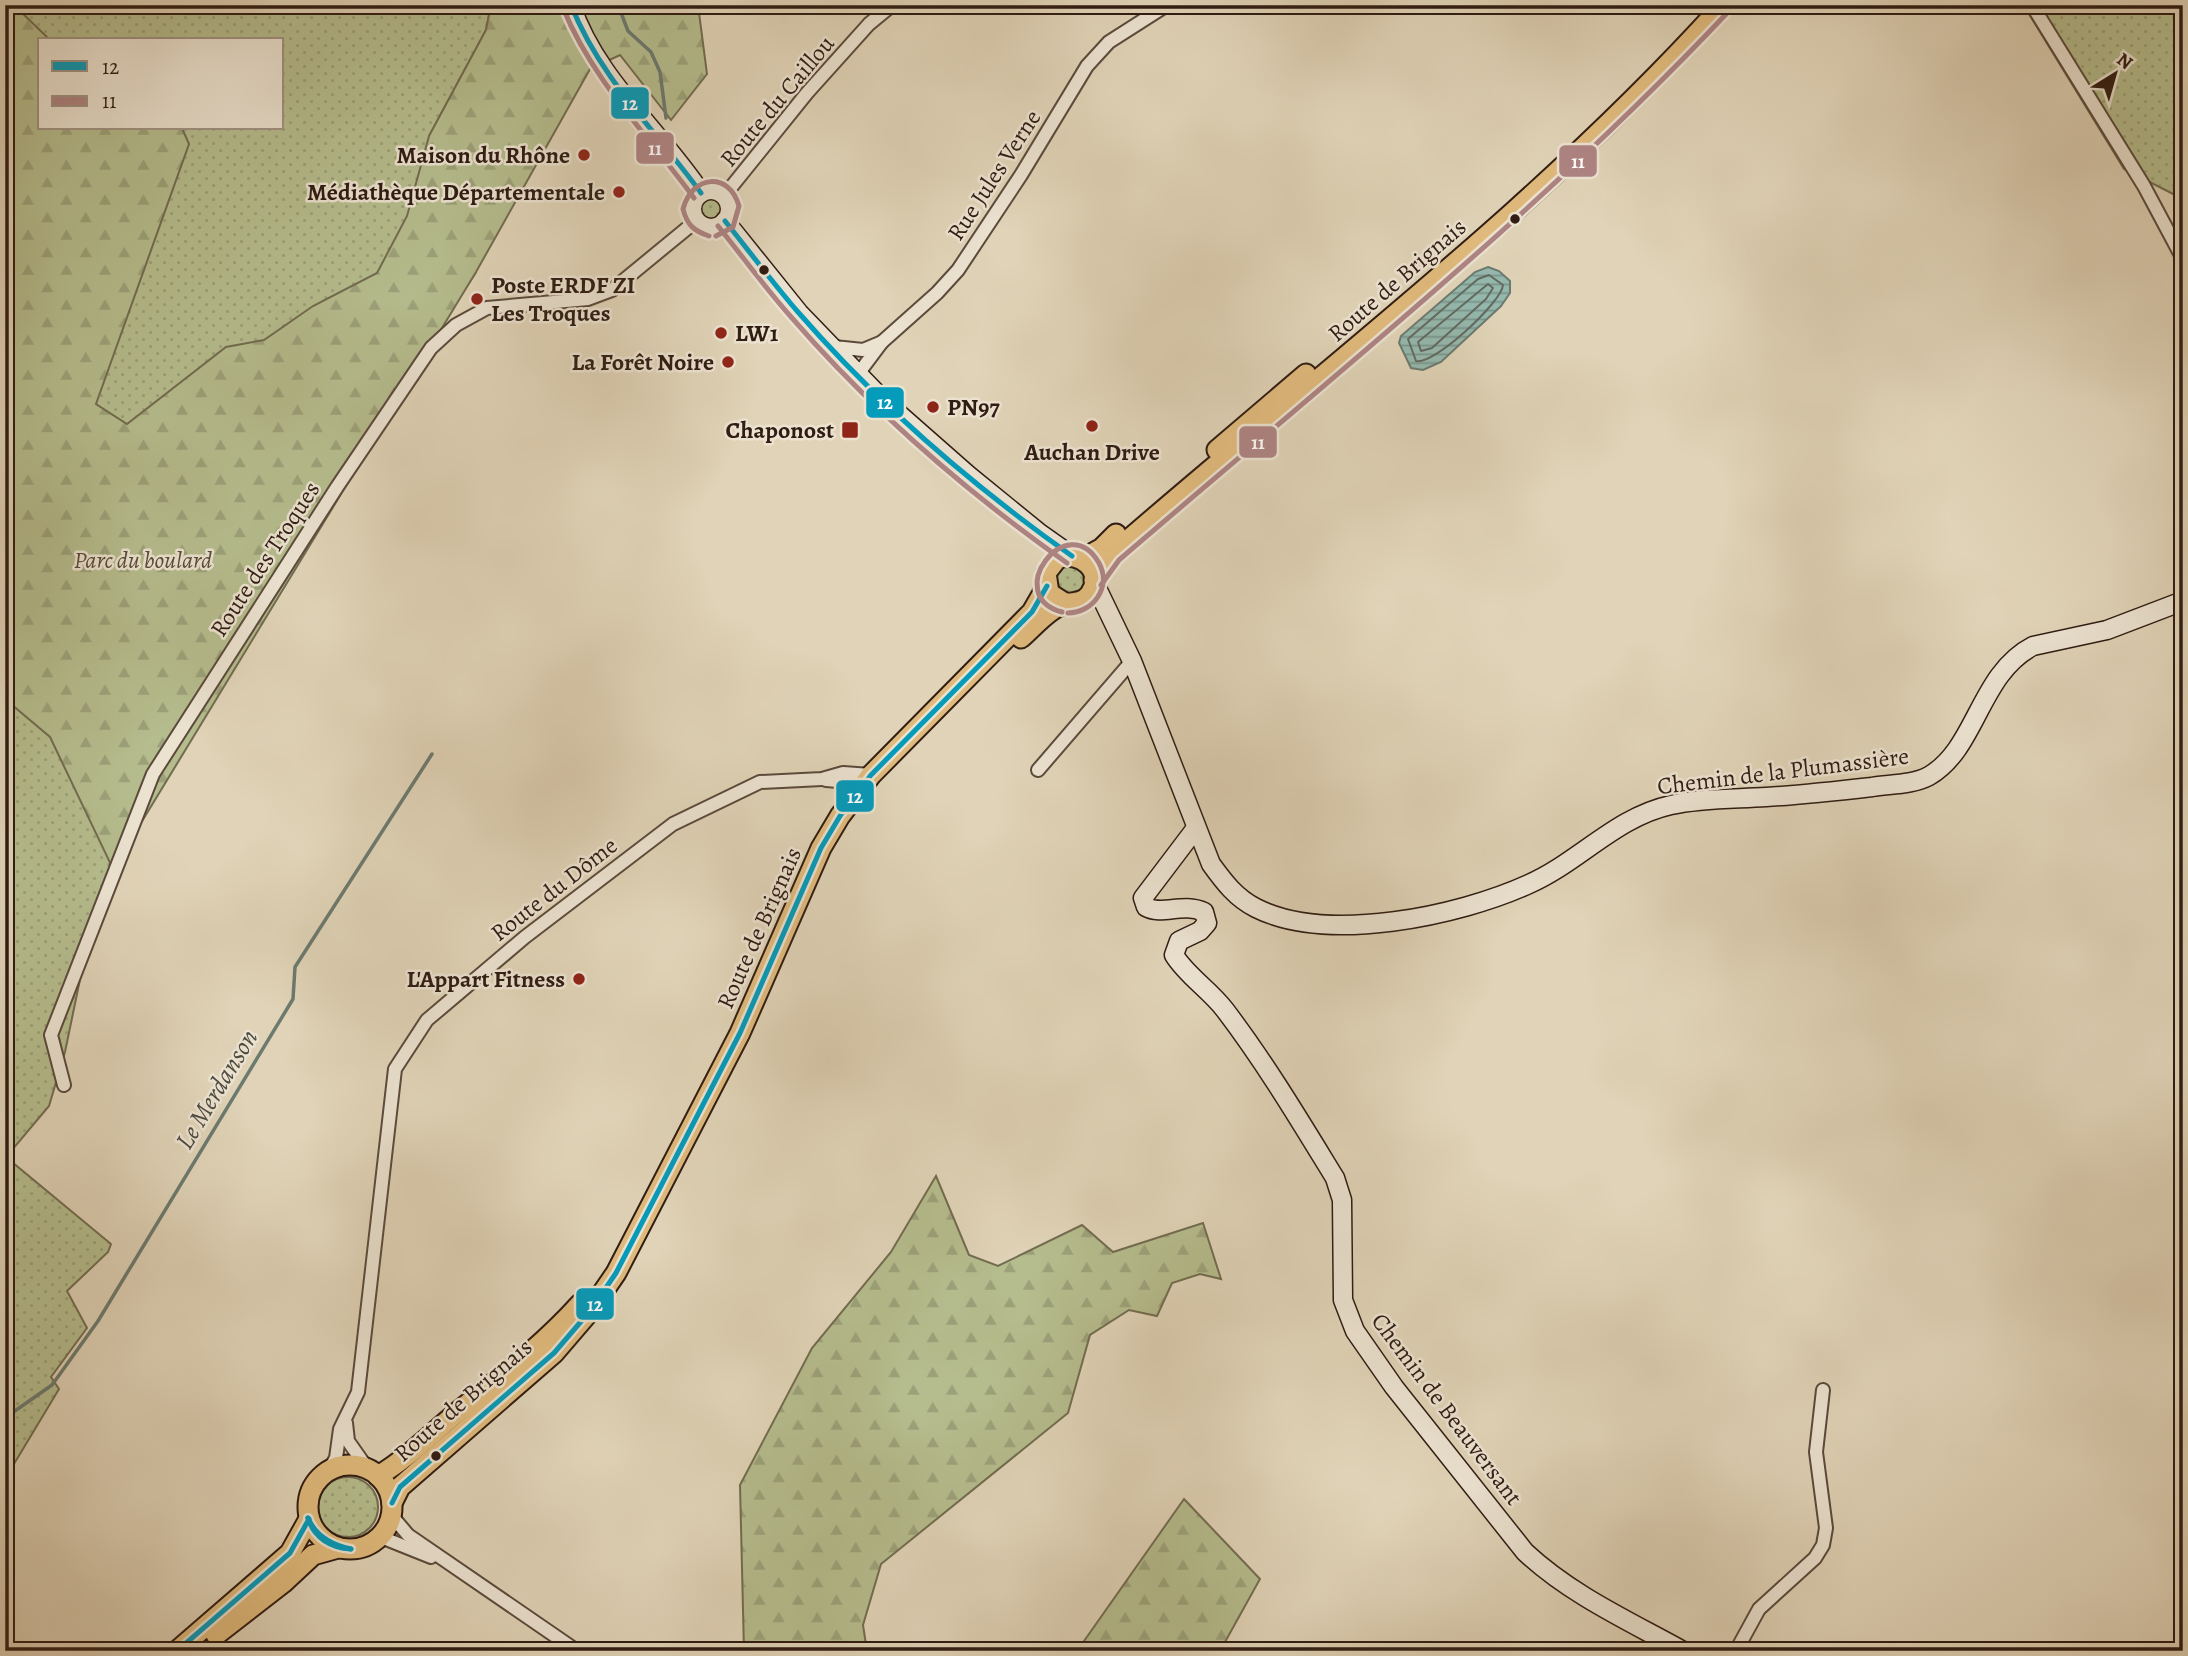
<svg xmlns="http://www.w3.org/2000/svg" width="2188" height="1656" font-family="Alegreya,serif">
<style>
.grass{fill:url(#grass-dots);stroke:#726c50;stroke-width:2;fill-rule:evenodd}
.forest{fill:url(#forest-firs);stroke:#726c50;stroke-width:2}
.water{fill:url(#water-rules);stroke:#6c7a6f;stroke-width:2}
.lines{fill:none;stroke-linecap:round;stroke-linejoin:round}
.shore{stroke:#626a60;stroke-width:2}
.stream{stroke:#6c7a6f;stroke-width:3.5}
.street-casing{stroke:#5b4a3c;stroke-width:16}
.secondary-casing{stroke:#2f1c13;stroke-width:21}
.primary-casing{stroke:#2f1c13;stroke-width:23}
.street{stroke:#ebe2d0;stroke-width:12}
.secondary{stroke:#ebe2d0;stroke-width:18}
.primary{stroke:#e0ba7c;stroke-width:19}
.bus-1-casing{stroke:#ebe2d0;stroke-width:10}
.bus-2-casing{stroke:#ebe2d0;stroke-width:10}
.bus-1{stroke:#059bbb;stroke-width:5}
.bus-2{stroke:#ae8483;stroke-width:5}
.poi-dot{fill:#8f2418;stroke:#ebe2d0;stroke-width:2.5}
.bus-dot{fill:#2f1c13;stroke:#ebe2d0;stroke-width:2.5}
.labels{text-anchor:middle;stroke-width:5;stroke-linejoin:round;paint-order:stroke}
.street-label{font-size:24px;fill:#2f1c13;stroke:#ebe2d0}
.poi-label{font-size:24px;font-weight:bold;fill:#2f1c13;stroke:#ebe2d0;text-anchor:end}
.park-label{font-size:24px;font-style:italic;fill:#574c38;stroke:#ebe2d0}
.water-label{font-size:26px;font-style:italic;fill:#4d4b41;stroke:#ebe2d0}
.line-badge{stroke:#ebe2d0;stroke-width:2.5}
.badge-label{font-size:19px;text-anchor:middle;font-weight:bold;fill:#fff}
</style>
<defs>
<pattern id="grass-dots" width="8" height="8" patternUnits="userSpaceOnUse" patternTransform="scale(1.75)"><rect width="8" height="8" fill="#b5bc8d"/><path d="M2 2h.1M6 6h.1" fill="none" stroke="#9ca179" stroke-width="1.8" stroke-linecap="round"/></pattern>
<pattern id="forest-firs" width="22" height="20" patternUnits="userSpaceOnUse" patternTransform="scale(1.75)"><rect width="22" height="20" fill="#b5bc8d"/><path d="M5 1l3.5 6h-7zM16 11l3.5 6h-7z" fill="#9ca179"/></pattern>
<pattern id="water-rules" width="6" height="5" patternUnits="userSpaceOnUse" patternTransform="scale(1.75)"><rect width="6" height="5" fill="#94b8ad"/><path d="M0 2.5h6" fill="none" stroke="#79958c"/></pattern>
</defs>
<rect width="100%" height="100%" fill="#e0d3b7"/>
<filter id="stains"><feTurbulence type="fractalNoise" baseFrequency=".00286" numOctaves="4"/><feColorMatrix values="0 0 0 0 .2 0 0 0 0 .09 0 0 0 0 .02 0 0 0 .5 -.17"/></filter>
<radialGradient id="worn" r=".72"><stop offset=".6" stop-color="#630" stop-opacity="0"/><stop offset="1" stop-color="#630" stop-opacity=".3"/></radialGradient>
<g class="grass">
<path d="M5,5H491L486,30L429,136L476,272L153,774L95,907L65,1052L49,1106L6,1157L111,1244L108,1252L67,1291L87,1328L51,1377L59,1389L5,1479ZM40,40H282V128H40Z"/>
<polygon points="2041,5 2183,5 2183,199 2124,169 2029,14"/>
<circle cx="711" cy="208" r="11"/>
<circle cx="1071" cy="579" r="14"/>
<circle cx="348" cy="1507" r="30"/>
</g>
<g class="forest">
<polygon points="5,5 14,5 50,40 40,40 40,128 182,128 189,144 96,404 127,424 226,347 264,340 313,306 377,273 407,216 429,136 486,30 491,5 698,5 707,74 671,120 620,55 590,69 476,272 113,869 50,737 5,699"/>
<polygon points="936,1176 969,1255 998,1266 1082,1225 1113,1252 1203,1223 1221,1279 1200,1274 1172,1283 1157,1316 1129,1310 1090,1335 1068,1413 881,1564 863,1625 867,1651 744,1651 740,1485 812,1348 891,1252"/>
<polygon points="1184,1499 1260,1579 1220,1651 1077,1651"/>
</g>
<polygon class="water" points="1488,267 1499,271 1510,281 1510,293 1501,306 1441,362 1423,370 1411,368 1399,343 1401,336 1475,272"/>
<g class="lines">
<g class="shore">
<path d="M1489,275L1503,285C1502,302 1433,366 1416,361L1408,339L1478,279Z"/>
<polygon points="1488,284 1493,288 1486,299 1432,348 1421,351 1418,342"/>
</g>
<g class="stream">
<polyline points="618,5 628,31 651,52 660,72 666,118"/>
<polyline points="5,1427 12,1413 52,1385 98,1321 293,999 295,967 432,754"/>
</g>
<g class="street-casing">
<g id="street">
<polyline points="2032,5 2144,186 2183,259"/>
<polyline points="724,196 807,93 869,24 892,5"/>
<polyline points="834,347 863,350 882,342"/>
<polyline points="858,374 882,342 937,293 958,270 1021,175 1087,66 1109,42 1167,5"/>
<polyline points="1038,770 1132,661"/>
<polyline points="826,780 838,781 851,801"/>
<polyline points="64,1085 51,1035 153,774 337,487 431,348 456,325 487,308 588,299 612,290 696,221"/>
<polyline points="346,1423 348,1441 367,1468"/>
<polyline points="329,1470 336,1458 340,1429 358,1392 395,1069 427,1020 525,937 673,824 760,782 822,779 843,773 871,775"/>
<polyline points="392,1516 408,1535 577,1651"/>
<polyline points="381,1537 431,1557"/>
<polyline points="1736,1651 1759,1609 1815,1558 1823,1545 1826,1528 1816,1452 1823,1390"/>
</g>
</g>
<g class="secondary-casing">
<g id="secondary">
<path d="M571,5C595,78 659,130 701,193"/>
<circle cx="711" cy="209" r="19"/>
<polyline points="725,221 799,313 885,402 968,475 1038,532 1072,556"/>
<path d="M1094,582L1132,661L1211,864C1224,882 1236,898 1256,908C1327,944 1459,916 1529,884C1579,862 1616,817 1671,805C1702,798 1735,799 1766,797C1802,795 1837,791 1872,787C1890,784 1912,785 1929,776C1977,748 1979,674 2033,646L2107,630L2183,601"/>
<path d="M1196,828L1143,898L1146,907C1162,916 1183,902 1204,912L1207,923L1200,931L1179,941L1174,955C1187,976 1210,990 1225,1010C1266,1064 1300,1121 1335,1178L1342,1200L1343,1300L1355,1331L1394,1387L1525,1552C1571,1595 1629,1621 1683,1651"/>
</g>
</g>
<g class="primary-casing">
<g id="primary">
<polyline points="1217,450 1306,374"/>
<polyline points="1082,559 1102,548 1116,534"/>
<path d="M1094,580L1112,554C1318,374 1539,209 1723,5"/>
<path d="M1021,638C1033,628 1050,607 1065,604C1075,602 1083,603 1090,594C1106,571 1079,549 1057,559L1046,573L1049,593L1066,604"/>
<circle cx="350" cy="1507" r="42"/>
<path d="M378,1476C408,1458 432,1433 459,1411C501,1377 543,1345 580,1304"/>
<polyline points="392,1503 400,1487 554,1353 590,1311 616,1273 740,1033 821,848 840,816 871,775 1032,612 1047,586"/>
<polyline points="216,1635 283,1583 313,1555 338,1548"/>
<polyline points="177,1651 290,1553 309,1519"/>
</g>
</g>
<use href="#street" class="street"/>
<use href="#secondary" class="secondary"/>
<use href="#primary" class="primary"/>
<g class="bus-1-casing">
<g id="bus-1">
<path d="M571,5C600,78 656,131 701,193"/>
<path d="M725,221C749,251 773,283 798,312C878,404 973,486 1072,556"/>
<polyline points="392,1503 400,1487 554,1353 590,1311 616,1273 740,1033 821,848 840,816 871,775 1032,612 1047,586"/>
<path d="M308,1518C316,1537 332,1545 351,1549"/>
<path d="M308,1518C314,1538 331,1548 351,1549"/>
<polyline points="177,1651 290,1553 309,1519"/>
</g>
</g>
<g class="bus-2-casing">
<g id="bus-2">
<path d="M563,8C593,81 648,135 694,198"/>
<path d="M718,226C743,257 766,289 792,318C872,410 968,493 1067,563"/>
<path d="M709,236C694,231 687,225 683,209C692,175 729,171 739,206L733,227L716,236"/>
<path d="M1101,585L1119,560C1327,381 1541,211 1729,11"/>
<path d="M1062,612C1001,596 1067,507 1099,563C1112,587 1093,613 1068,613"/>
</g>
</g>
<use href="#bus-1" class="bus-1"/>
<use href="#bus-2" class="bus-2"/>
</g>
<g class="poi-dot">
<circle cx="584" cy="155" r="7"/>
<circle cx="619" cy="192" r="7"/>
<circle cx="477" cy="299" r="7"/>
<circle cx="721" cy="333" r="7"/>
<circle cx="728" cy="362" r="7"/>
<circle cx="933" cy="407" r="7"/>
<circle cx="1092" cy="426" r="7"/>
<rect x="841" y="421" width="18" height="18" rx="3.5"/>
<circle cx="579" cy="979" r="7"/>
</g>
<g class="bus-dot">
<circle cx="1515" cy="219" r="6"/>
<circle cx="764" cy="270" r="6"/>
<circle cx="436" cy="1456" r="6"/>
</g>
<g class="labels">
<g class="street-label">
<text transform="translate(777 101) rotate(-50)" y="8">Route du Caillou</text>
<text transform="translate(994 175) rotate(-57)" y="8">Rue Jules Verne</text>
<text transform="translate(1397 280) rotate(-41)" y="8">Route de Brignais</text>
<text transform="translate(265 559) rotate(-57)" y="8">Route des Troques</text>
<text transform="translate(1783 771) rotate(-7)" y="8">Chemin de la Plumassière</text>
<text transform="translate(554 889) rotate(-38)" y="8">Route du Dôme</text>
<text transform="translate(759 928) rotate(-66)" y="8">Route de Brignais</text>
<text transform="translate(463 1400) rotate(-41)" y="8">Route de Brignais</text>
<text transform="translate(1447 1409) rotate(53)" y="8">Chemin de Beauversant</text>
</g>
<g class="poi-label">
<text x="570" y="163">Maison du Rhône</text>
<text x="605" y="200">Médiathèque Départementale</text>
<text x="491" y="293" text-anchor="start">Poste ERDF ZI<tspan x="491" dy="28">Les Troques</tspan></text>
<text x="735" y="341" text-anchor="start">LW1</text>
<text x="714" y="370">La Forêt Noire</text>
<text x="947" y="415" text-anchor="start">PN97</text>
<text x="834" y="438">Chaponost</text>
<text x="1092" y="460" text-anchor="middle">Auchan Drive</text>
<text x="565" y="987">L'Appart Fitness</text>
</g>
<g class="park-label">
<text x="143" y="568">Parc du boulard</text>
</g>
<g class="water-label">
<text transform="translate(216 1089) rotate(-59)" y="9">Le Merdanson</text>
</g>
</g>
<g class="line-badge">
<rect x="610" y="86" width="40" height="34" rx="7" fill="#059bbb"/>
<rect x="635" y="131" width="40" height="34" rx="7" fill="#ae8483"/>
<rect x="1558" y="144" width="40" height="34" rx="7" fill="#ae8483"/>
<rect x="865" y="386" width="40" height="33" rx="7" fill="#059bbb"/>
<rect x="1238" y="425" width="40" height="34" rx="7" fill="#ae8483"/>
<rect x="835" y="779" width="40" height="34" rx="7" fill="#059bbb"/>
<rect x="575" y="1287" width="40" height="34" rx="7" fill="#059bbb"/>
</g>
<g class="badge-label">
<text x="630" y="110">12</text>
<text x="655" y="155">11</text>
<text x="1578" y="168">11</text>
<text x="885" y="409">12</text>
<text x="1258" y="449">11</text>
<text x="855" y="803">12</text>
<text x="595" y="1311">12</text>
</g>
<rect width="2188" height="1656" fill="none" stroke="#e0d3b7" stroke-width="28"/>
<rect x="7" y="7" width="2174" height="1642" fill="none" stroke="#2f1c13" stroke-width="3.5"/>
<rect x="14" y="14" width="2160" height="1628" fill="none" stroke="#2f1c13" stroke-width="2"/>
<rect x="38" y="38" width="245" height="91" fill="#ebe2d0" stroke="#a09384" stroke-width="2"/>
<rect x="52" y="61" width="35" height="10" fill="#059bbb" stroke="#a09384" stroke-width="2"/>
<text x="102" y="74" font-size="21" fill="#2f1c13">12</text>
<rect x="52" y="96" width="35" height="10" fill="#ae8483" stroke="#a09384" stroke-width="2"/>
<text x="102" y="108" font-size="21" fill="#2f1c13">11</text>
<g transform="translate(2115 74) rotate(37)" stroke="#ebe2d0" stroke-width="5" paint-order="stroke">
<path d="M0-5L12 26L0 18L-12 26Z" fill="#2f1c13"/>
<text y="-10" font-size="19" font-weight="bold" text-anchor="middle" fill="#2f1c13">N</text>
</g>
<rect width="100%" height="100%" filter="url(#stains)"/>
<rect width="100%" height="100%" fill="url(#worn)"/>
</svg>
